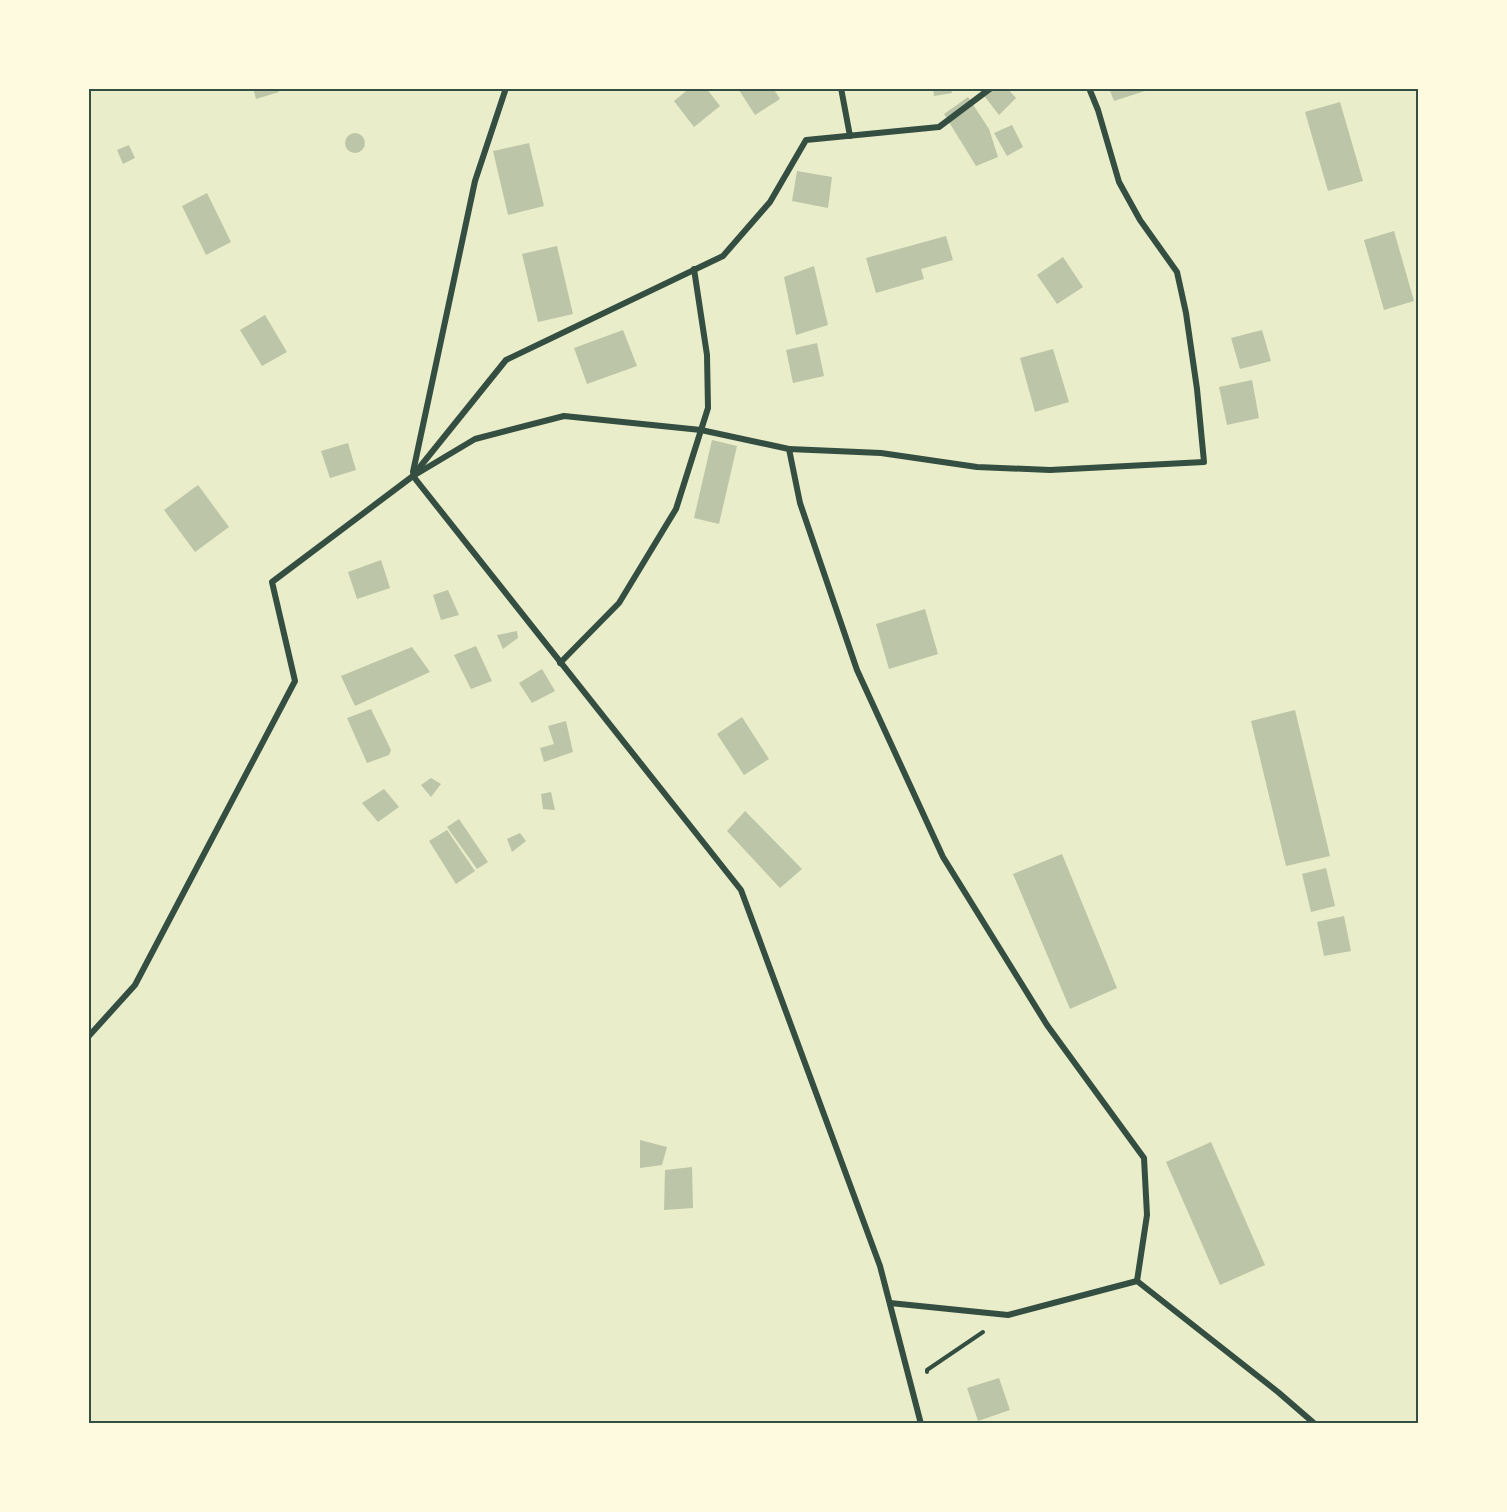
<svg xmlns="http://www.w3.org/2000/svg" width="1507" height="1512" font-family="'Varela Round',sans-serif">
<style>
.building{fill:#bcc5a7}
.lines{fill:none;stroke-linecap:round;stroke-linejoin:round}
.path{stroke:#344e41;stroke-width:4}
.minor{stroke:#344e41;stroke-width:6}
.neatline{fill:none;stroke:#344e41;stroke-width:2}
</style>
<rect width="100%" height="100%" fill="#e9edc9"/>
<g class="building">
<polygon points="253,88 278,88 279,92 256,99"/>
<polygon points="690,88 706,88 720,106 694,127 674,101"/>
<polygon points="741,88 773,88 780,99 755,115 739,90"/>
<polygon points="933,88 951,88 952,93 934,96"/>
<polygon points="978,88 1007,88 1016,98 999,115"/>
<polygon points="1109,88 1151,88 1151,89 1114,101"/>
<polygon points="968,97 989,129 998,157 976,166 944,114"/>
<polygon points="1340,102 1363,181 1328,191 1305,112"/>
<polygon points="1012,125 1023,147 1007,156 994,133"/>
<circle cx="355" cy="143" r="10"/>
<polygon points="529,143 544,206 508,215 493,151"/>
<polygon points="129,145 135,158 123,164 117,150"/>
<polygon points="797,171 832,177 828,208 792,201"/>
<polygon points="207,193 231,242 206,255 182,206"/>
<polygon points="1394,231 1414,301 1384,310 1364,240"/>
<polygon points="946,236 953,260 921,269 924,279 876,293 866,258"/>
<polygon points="557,246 573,314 538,322 522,254"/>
<polygon points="1063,257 1083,287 1057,304 1037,275"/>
<polygon points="814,266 828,325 796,335 784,277"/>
<polygon points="265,315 287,352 262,366 240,330"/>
<polygon points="623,330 637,366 587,384 574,348"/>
<polygon points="1262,330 1271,361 1240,369 1231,338"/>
<polygon points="817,343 824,376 793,383 786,350"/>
<polygon points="1053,349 1069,402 1035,412 1020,358"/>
<polygon points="1252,380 1259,418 1227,425 1219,387"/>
<polygon points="712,440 737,446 719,524 694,518"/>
<polygon points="348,443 356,470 330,478 321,451"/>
<polygon points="198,485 229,527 195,552 164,510"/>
<polygon points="381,560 390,588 357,599 348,572"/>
<polygon points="448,590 459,615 441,620 433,595"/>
<polygon points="925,609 938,654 889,669 876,624"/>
<polygon points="517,631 518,638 503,649 497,635"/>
<polygon points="476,646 492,681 471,689 454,655"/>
<polygon points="412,647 430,672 355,706 341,676"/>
<polygon points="542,669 555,691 532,703 519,683"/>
<polygon points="371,709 391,750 389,755 367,763 347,718"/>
<polygon points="1295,710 1330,856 1286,866 1251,721"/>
<polygon points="742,717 769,759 744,775 717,734"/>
<polygon points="566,721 573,752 544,762 540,748 554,744 548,726"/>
<polygon points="431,778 441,784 431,797 421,785"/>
<polygon points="384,789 399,807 378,822 362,803"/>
<polygon points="551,792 555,810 543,809 541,794"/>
<polygon points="745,811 802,869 780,888 727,831"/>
<polygon points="459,819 488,862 477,869 447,827"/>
<polygon points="447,830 475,871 456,884 429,841"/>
<polygon points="520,833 526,841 512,852 507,839"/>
<polygon points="1062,854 1117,988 1070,1009 1013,874"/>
<polygon points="1326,868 1335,906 1311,912 1302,874"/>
<polygon points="1344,916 1351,951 1324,956 1317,922"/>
<polygon points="640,1140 667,1147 662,1165 640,1168"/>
<polygon points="1211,1142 1265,1265 1220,1285 1166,1162"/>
<polygon points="692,1167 693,1208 664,1210 665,1170"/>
<polygon points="999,1378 1010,1410 978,1421 967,1388"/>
</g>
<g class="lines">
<polyline class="path" points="927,1372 927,1370 983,1332"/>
<g class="minor">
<polyline points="841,88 850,136"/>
<polyline points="1089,88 1098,110 1119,182 1140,220 1177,272 1186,313 1197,389 1204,462 1050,470 977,467 881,453 789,449 800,503 857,670 943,857 1047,1025 1144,1158 1147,1215 1137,1281"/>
<polyline points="413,472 475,181 506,88"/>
<polyline points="415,473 506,360 723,256 770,202 806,140 939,127 991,88"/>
<polyline points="413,476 741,890 880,1266 921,1424"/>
<polyline points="560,663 619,603 676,509 708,408 707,355 694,269"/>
<polyline points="88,1037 135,985 295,681 272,582 413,476 475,439 564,416 701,430 789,449"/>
<polyline points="890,1303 1008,1315 1137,1281 1278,1392 1315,1424"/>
</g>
</g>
<rect width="1507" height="1512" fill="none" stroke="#fefae0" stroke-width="180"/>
<rect x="90" y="90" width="1327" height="1332" class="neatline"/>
</svg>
